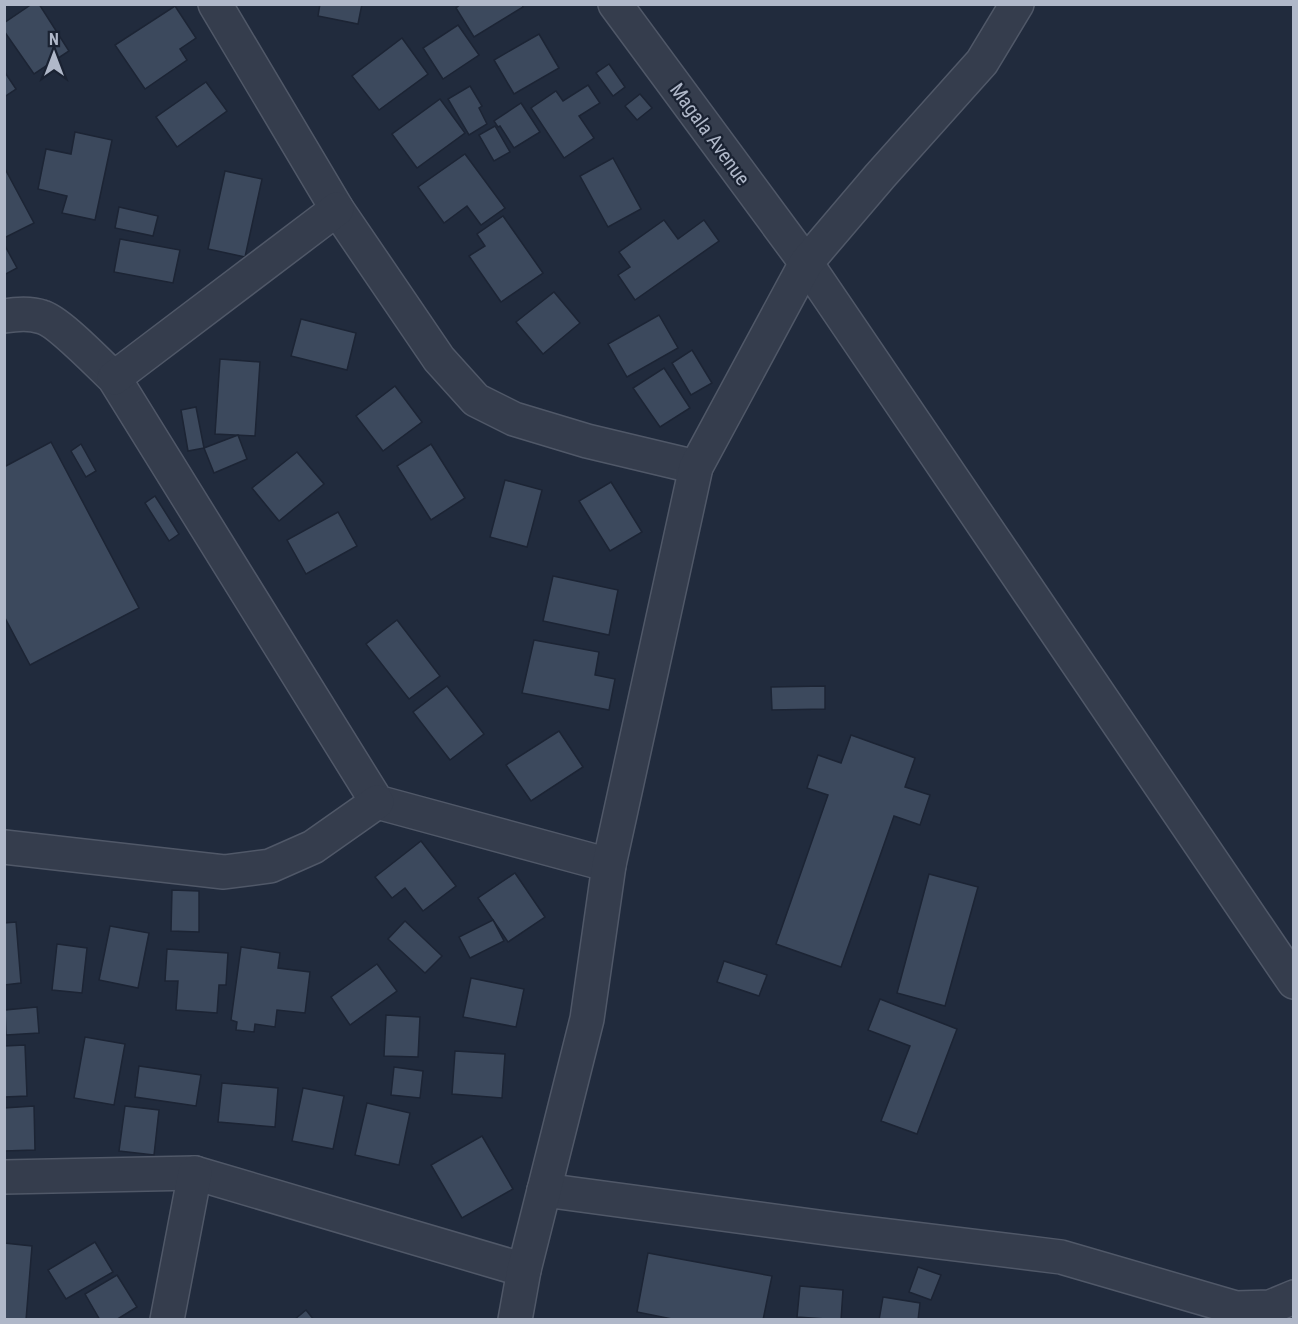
<svg xmlns="http://www.w3.org/2000/svg" width="1298" height="1324" font-family="'Roboto Condensed',sans-serif">
<style>
.building{fill:#3c495d;stroke:#1c2434;stroke-width:1.5}
.lines{fill:none;stroke-linecap:round;stroke-linejoin:round}
.minor-casing{stroke:#505868;stroke-width:36}
.minor{stroke:#353d4d;stroke-width:33}
.labels{text-anchor:middle;stroke-width:4.5;stroke-linejoin:round;paint-order:stroke}
.street-label{font-size:20px;fill:#b0b8c9;stroke:#1a2232}
</style>
<rect width="100%" height="100%" fill="#212b3d"/>
<g class="building">
<polygon points="32,4 39,4 69,51 34,74 4,31 4,23"/>
<polygon points="320,4 362,4 358,24 318,16"/>
<polygon points="461,4 522,4 523,7 474,37 456,8"/>
<polygon points="175,6 196,38 180,49 187,60 145,89 115,45"/>
<polygon points="458,25 479,55 443,79 423,48"/>
<polygon points="539,34 559,68 514,94 494,60"/>
<polygon points="402,38 428,74 379,110 352,76"/>
<polygon points="609,64 625,87 613,96 596,73"/>
<polygon points="4,71 16,89 4,97"/>
<polygon points="206,82 227,111 177,147 156,117"/>
<polygon points="588,85 600,103 579,116 594,138 564,158 531,108 556,91 563,101"/>
<polygon points="470,86 482,106 479,108 487,124 469,135 448,99"/>
<polygon points="640,94 652,108 637,120 625,106"/>
<polygon points="440,99 465,133 417,168 392,134"/>
<polygon points="521,103 540,132 514,148 500,126 498,127 494,121"/>
<polygon points="495,126 510,152 494,161 479,135"/>
<polygon points="75,132 112,140 95,220 62,213 67,196 38,189 46,149 71,154"/>
<polygon points="465,154 505,208 481,225 467,206 444,223 418,187"/>
<polygon points="613,158 641,209 608,227 580,176"/>
<polygon points="4,167 34,223 4,238"/>
<polygon points="225,171 262,179 245,257 208,249"/>
<polygon points="119,207 158,216 153,236 115,228"/>
<polygon points="503,216 543,273 501,302 469,256 485,246 477,234"/>
<polygon points="664,220 678,239 704,220 719,241 635,300 618,275 630,267 619,252"/>
<polygon points="120,239 180,250 173,283 114,272"/>
<polygon points="4,244 17,268 4,275"/>
<polygon points="554,292 580,323 543,354 516,322"/>
<polygon points="659,315 678,348 627,377 608,344"/>
<polygon points="301,319 356,333 347,370 291,356"/>
<polygon points="692,350 712,383 691,395 672,363"/>
<polygon points="220,359 260,362 255,436 215,434"/>
<polygon points="664,368 690,408 660,427 633,388"/>
<polygon points="395,386 422,422 383,451 356,416"/>
<polygon points="196,407 204,448 188,451 181,410"/>
<polygon points="238,435 247,459 214,473 204,448"/>
<polygon points="51,442 139,608 30,665 4,616 4,467"/>
<polygon points="81,444 96,471 86,477 71,451"/>
<polygon points="431,444 465,498 431,520 397,466"/>
<polygon points="297,452 324,484 279,521 252,488"/>
<polygon points="505,480 542,490 527,547 490,537"/>
<polygon points="611,482 642,532 610,551 579,501"/>
<polygon points="155,496 179,534 169,541 145,503"/>
<polygon points="338,512 357,546 306,574 287,540"/>
<polygon points="553,576 618,590 609,635 543,621"/>
<polygon points="397,620 440,676 409,699 366,644"/>
<polygon points="534,640 599,652 595,675 615,679 609,710 522,693"/>
<polygon points="447,686 484,734 450,760 413,712"/>
<polygon points="825,686 825,709 772,710 771,687"/>
<polygon points="559,731 583,767 531,801 506,765"/>
<polygon points="851,735 915,758 905,787 930,795 920,825 894,816 841,967 776,944 828,795 807,788 818,755 841,763"/>
<polygon points="421,841 456,886 423,911 405,888 392,898 375,877"/>
<polygon points="515,873 545,917 508,942 478,898"/>
<polygon points="929,874 978,887 945,1006 897,993"/>
<polygon points="172,890 199,891 199,932 171,931"/>
<polygon points="493,920 504,941 470,958 459,937"/>
<polygon points="405,921 442,956 425,973 388,939"/>
<polygon points="16,922 21,983 4,985 4,923"/>
<polygon points="110,926 149,933 138,988 99,980"/>
<polygon points="57,944 87,948 82,993 52,990"/>
<polygon points="241,947 280,953 278,968 310,972 305,1013 277,1010 275,1027 255,1024 254,1032 236,1030 237,1022 231,1020"/>
<polygon points="167,949 228,953 226,985 219,985 217,1013 176,1010 178,981 165,981"/>
<polygon points="724,961 767,975 759,996 717,982"/>
<polygon points="377,964 397,991 350,1025 331,997"/>
<polygon points="471,978 524,989 516,1027 463,1017"/>
<polygon points="880,999 957,1029 917,1134 881,1121 910,1046 868,1030"/>
<polygon points="37,1007 39,1033 6,1035 5,1010"/>
<polygon points="386,1015 420,1017 418,1057 384,1056"/>
<polygon points="85,1037 125,1044 114,1105 74,1098"/>
<polygon points="25,1045 27,1096 4,1097 4,1046"/>
<polygon points="455,1051 505,1054 502,1098 452,1094"/>
<polygon points="139,1066 201,1075 196,1106 135,1097"/>
<polygon points="394,1067 423,1071 420,1098 391,1095"/>
<polygon points="222,1083 278,1088 275,1127 218,1122"/>
<polygon points="303,1088 344,1096 333,1149 292,1141"/>
<polygon points="367,1103 410,1113 399,1165 355,1155"/>
<polygon points="34,1106 35,1150 4,1151 4,1108"/>
<polygon points="125,1106 159,1110 154,1155 119,1151"/>
<polygon points="482,1136 513,1189 462,1218 431,1165"/>
<polygon points="95,1242 113,1272 66,1299 48,1270"/>
<polygon points="4,1243 32,1246 26,1320 4,1320"/>
<polygon points="648,1253 772,1276 763,1320 677,1320 637,1312"/>
<polygon points="918,1267 941,1275 931,1300 909,1292"/>
<polygon points="117,1275 137,1307 116,1320 100,1320 85,1294"/>
<polygon points="800,1286 843,1290 841,1320 797,1317"/>
<polygon points="883,1297 920,1303 918,1320 879,1320"/>
<polygon points="306,1310 314,1320 294,1320"/>
</g>
<g class="lines">
<g class="minor-casing">
<g id="minor">
<polyline points="215,4 337,209 439,359 476,400 514,419 587,441 696,467"/>
<polyline points="615,4 806,263 1294,982"/>
<path d="M4,316C16,314 31,313 42,317C58,321 99,364 114,378L377,802L609,865"/>
<polyline points="114,378 337,209"/>
<polyline points="4,847 224,872 270,866 313,847 377,802"/>
<polyline points="4,1177 195,1173 524,1270"/>
<polyline points="544,1190 841,1230 1061,1257 1236,1308 1270,1307 1294,1297"/>
<polyline points="167,1320 195,1173"/>
<polyline points="515,1320 524,1270 587,1019 609,865 696,467 806,263 880,176 982,62 1017,4"/>
</g>
</g>
<use href="#minor" class="minor"/>
</g>
<g class="labels">
<g class="street-label">
<text transform="translate(710 134) rotate(54)" y="7">Magala Avenue</text>
</g>
</g>
<rect width="1298" height="1324" fill="none" stroke="#b0b8c9" stroke-width="12"/>
<g transform="translate(54 54)" stroke="#1a2232" stroke-width="4.5" paint-order="stroke">
<path d="M0-4.5L10 22L0 15L-10 22Z" fill="#b0b8c9"/>
<text y="-9" font-size="16" font-weight="bold" text-anchor="middle" fill="#b0b8c9">N</text>
</g>
</svg>
